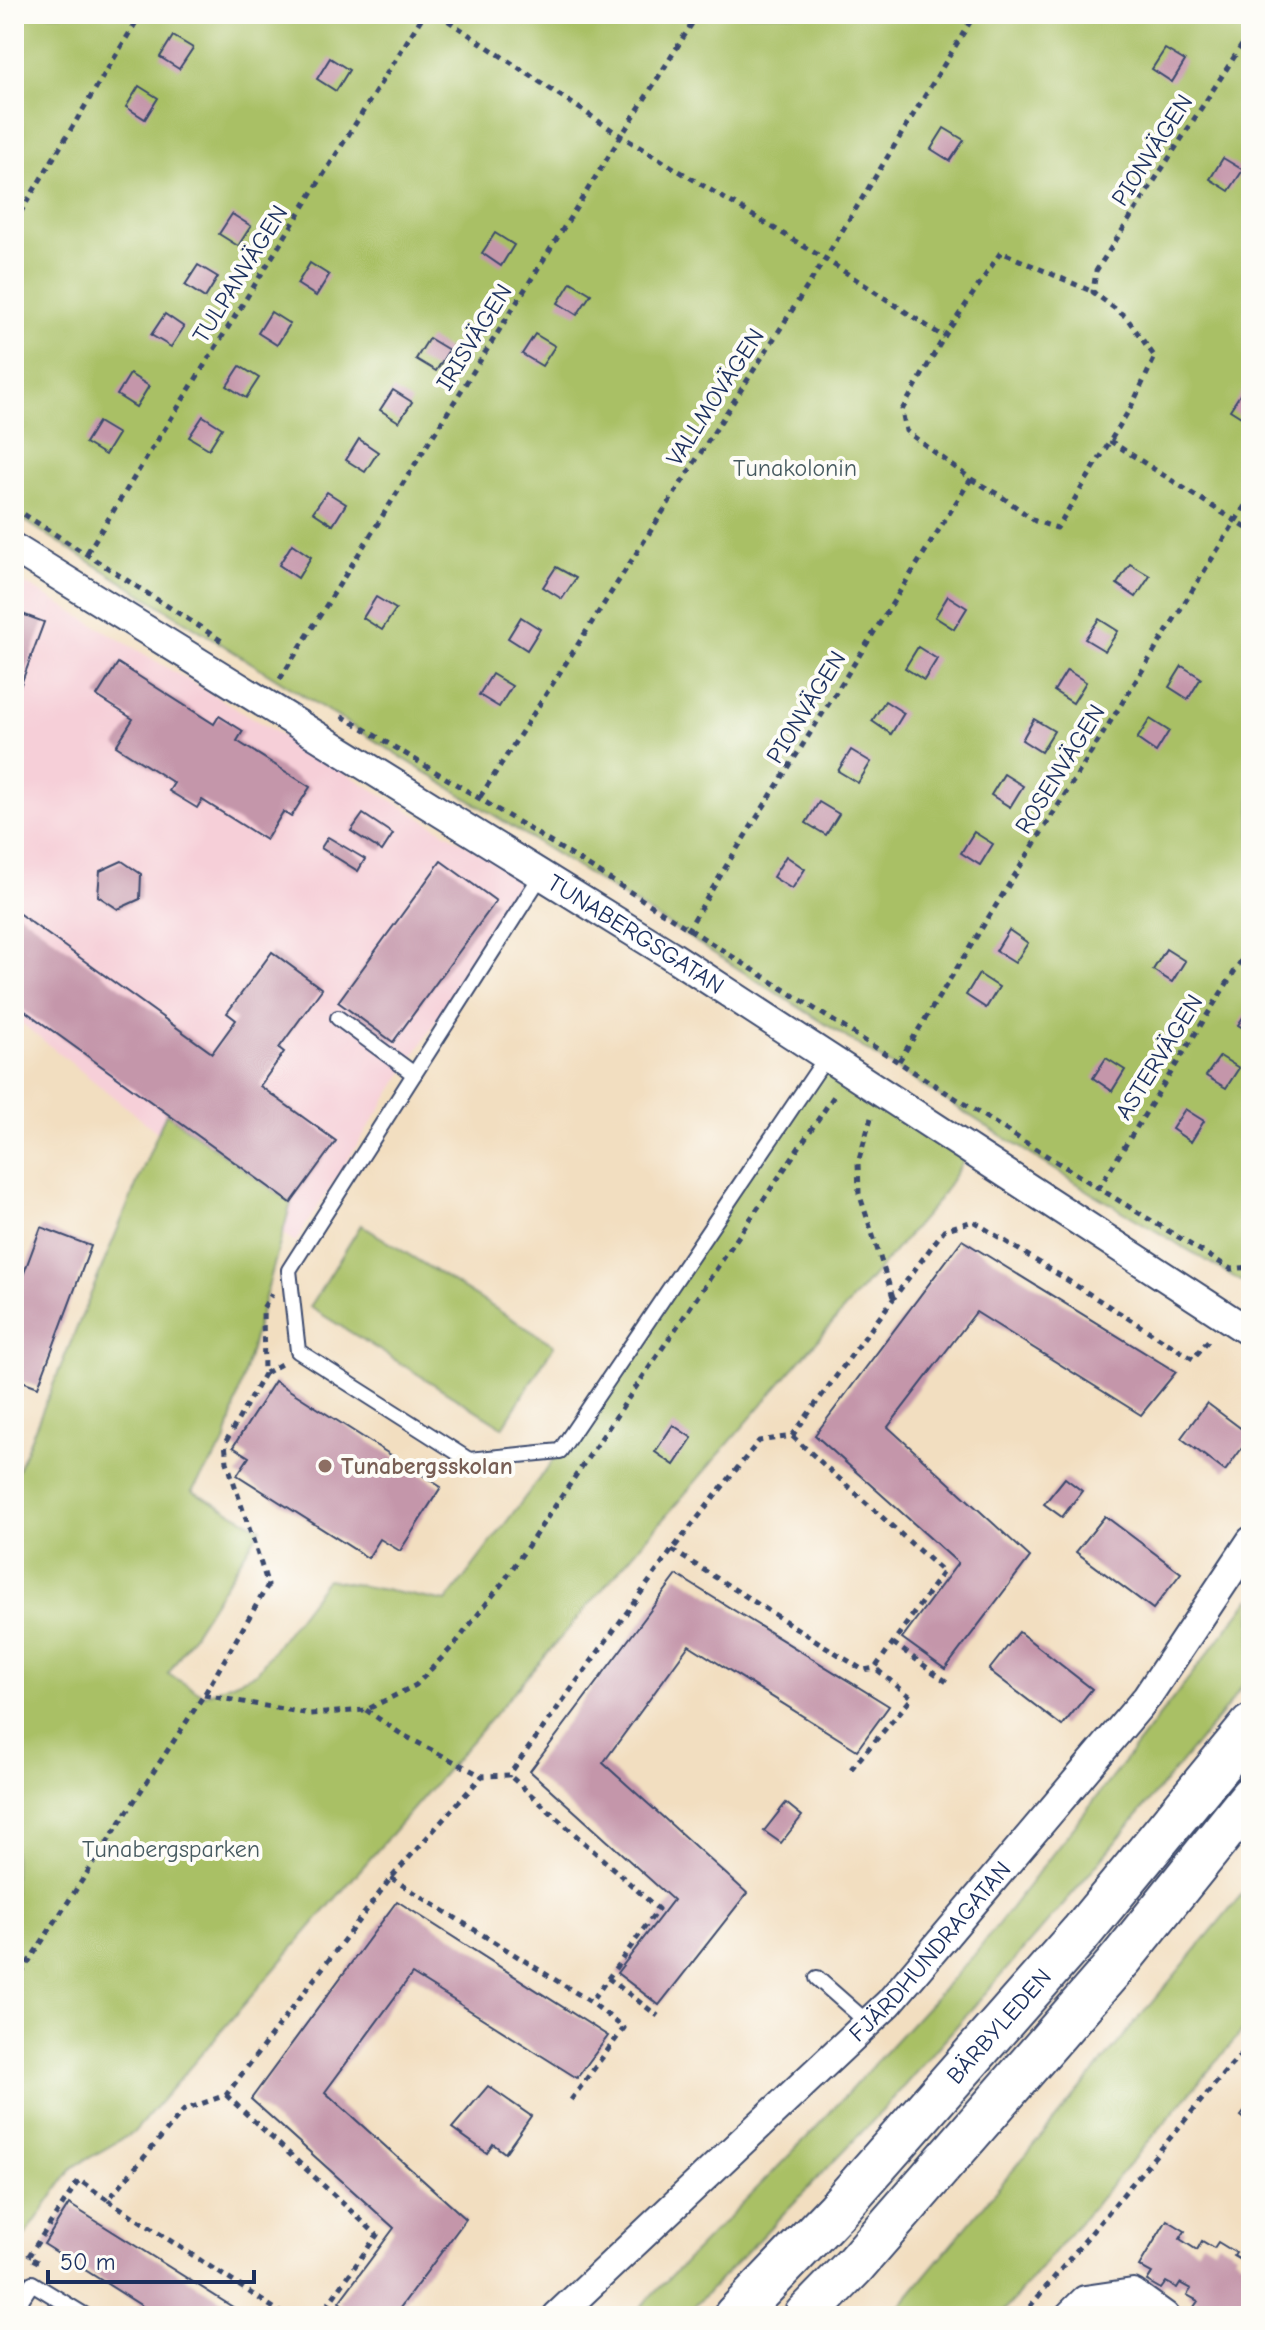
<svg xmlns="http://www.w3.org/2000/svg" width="1265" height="2330" font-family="'Comic Neue',sans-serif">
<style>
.built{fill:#f6cfd8}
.green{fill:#a9c065;stroke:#627862;stroke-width:2}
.building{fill:#c496aa}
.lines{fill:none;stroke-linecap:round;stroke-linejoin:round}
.service-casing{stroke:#3b496d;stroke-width:18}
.minor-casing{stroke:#3b496d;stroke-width:32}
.primary-casing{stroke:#3b496d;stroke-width:46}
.path{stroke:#3b496d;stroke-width:5;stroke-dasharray:6 6;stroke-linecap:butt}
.service{stroke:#fff;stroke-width:14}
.minor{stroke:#fff;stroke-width:28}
.primary{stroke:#fff;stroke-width:42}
.education-dot{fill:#8d6e63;stroke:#fdfcf7;stroke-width:3}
.labels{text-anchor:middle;stroke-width:8;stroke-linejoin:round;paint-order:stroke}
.street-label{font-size:24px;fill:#1b2f5e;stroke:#fdfcf7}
.park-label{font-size:24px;fill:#465a60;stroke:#fdfcf7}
.education-label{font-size:24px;font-weight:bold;fill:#785e54;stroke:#fdfcf7;text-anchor:start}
</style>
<rect width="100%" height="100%" fill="#fdfcf7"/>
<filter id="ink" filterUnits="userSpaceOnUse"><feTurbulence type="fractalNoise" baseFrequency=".0125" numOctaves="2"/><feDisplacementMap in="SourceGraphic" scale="16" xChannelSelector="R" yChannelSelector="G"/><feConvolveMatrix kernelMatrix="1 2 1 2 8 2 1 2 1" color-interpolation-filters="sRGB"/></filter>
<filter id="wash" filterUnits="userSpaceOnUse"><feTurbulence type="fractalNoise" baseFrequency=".006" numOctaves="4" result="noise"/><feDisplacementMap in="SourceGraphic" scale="32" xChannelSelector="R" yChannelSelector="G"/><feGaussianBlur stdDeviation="1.8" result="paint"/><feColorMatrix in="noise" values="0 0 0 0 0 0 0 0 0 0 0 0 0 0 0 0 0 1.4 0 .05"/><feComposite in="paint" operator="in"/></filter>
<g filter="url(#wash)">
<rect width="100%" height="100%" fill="#f2dec0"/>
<polygon class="built" points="14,577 526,880 295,1243 14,1017"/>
<g class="green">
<polygon points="21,14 1251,14 1251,1287 1095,1195 696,942 14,514 14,34"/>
<polygon points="827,1056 971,1150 936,1203 134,2132 72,2168 14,2252 14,1479 166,1113 291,1203 225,1443 192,1491 261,1528 168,1674 204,1695 256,1673 327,1579 446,1602 560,1451"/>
<polygon points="361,1225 554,1345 503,1427 310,1307"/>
<polygon points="1251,1598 1251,1673 1228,1706 1073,1893 882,2111 685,2316 632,2316 813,2131 975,1954"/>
<polygon points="1251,1883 1251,2021 1000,2316 892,2316"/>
</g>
<g id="blocks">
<g class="building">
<polygon points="173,36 193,48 179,69 160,57"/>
<polygon points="1165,49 1185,61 1172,82 1152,69"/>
<polygon points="330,58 349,70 336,91 317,79"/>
<polygon points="139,86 158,98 145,119 126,107"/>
<polygon points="944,128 964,140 950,161 931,149"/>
<polygon points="1223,158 1243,170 1229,191 1210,179"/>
<polygon points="232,214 251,226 238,246 219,234"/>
<polygon points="495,233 514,245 501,266 482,253"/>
<polygon points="310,263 329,275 316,296 297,284"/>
<polygon points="198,265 218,277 205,298 185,285"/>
<polygon points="571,282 591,294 577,315 558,303"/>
<polygon points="271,312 290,324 277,345 258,333"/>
<polygon points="165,314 184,327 171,347 151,335"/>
<polygon points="535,334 555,346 542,366 522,354"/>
<polygon points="429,338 449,350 436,371 416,359"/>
<polygon points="240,366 259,378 246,398 227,386"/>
<polygon points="130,374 149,386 136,407 117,395"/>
<polygon points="393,390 412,402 399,422 380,410"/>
<polygon points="1243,390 1251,395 1251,419 1249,422 1230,410"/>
<polygon points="203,416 222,428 209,449 189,437"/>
<polygon points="98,422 118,434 105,455 85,443"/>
<polygon points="359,439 378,452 365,472 346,460"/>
<polygon points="327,492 346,504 333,525 313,512"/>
<polygon points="292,544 311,557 298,578 279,565"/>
<polygon points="1130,564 1150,576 1136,597 1117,584"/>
<polygon points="556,567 576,578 562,599 543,587"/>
<polygon points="948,596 967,608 954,629 935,617"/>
<polygon points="376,597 396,609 382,630 363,618"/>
<polygon points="14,611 44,622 14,703"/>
<polygon points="521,617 540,629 527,650 508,638"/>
<polygon points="1099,619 1118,631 1105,651 1085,639"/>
<polygon points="918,647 937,659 924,680 905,668"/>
<polygon points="118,663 214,724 219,716 243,731 237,741 310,787 291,817 283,812 266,840 202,800 197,808 169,791 174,783 116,746 133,719 97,696"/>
<polygon points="1182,666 1201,678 1188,699 1169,687"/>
<polygon points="1067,670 1086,682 1073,703 1054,691"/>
<polygon points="492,674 512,686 499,707 479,695"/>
<polygon points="885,701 904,713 891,734 872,721"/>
<polygon points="1034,719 1054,731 1041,752 1022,740"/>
<polygon points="1150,719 1169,731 1156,752 1137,739"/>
<polygon points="851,750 871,762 858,783 838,771"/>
<polygon points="1004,774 1023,786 1010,807 991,795"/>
<polygon points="819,802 839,814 826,835 806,823"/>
<polygon points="363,814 393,834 382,851 351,831"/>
<polygon points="974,832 993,844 980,865 961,853"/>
<polygon points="328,837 365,859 358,871 321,848"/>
<polygon points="786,856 805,869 792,889 773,877"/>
<polygon points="122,861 141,874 140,899 118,909 98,896 100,871"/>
<polygon points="441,861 496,901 393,1042 338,1002"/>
<polygon points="14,910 212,1053 236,1020 227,1013 272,952 322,989 279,1048 284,1052 260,1086 336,1141 291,1203 14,1003"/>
<polygon points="1009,930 1028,943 1015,963 996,951"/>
<polygon points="1166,949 1185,961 1172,982 1153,970"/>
<polygon points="979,974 999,987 986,1008 966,995"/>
<polygon points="1251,1005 1251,1033 1238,1025"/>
<polygon points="1220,1056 1239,1068 1226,1088 1206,1076"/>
<polygon points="1106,1058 1125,1070 1112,1091 1093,1078"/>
<polygon points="1185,1109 1204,1121 1191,1142 1172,1129"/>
<polygon points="41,1227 91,1246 38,1387 14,1378 14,1300"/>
<polygon points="962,1240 1176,1372 1141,1415 976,1312 888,1427 1030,1557 945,1669 902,1638 958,1563 815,1435"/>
<polygon points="275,1381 441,1487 400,1551 380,1539 368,1558 237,1475 249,1457 233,1447"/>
<polygon points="1207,1403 1251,1436 1225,1471 1181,1438"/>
<polygon points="673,1425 692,1438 674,1465 655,1452"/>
<polygon points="1065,1478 1082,1491 1062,1517 1044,1504"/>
<polygon points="1105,1516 1181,1573 1153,1609 1076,1552"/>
<polygon points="677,1575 889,1706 857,1750 689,1645 603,1763 747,1893 659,2005 617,1973 673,1900 530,1771"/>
<polygon points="1019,1632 1092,1689 1062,1726 989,1670"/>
<polygon points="786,1803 802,1816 781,1843 764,1831"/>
<polygon points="397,1901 608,2036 577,2078 412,1974 325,2092 466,2219 394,2316 356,2316 339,2302 394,2228 251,2099"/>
<polygon points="488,2086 531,2116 505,2153 493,2144 487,2153 452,2128"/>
<polygon points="1251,2103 1251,2124 1241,2116"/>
<polygon points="69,2204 247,2316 158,2316 44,2244"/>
<polygon points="1167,2220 1185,2231 1180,2239 1197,2250 1202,2241 1214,2248 1218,2242 1236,2253 1234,2256 1251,2266 1251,2316 1231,2316 1225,2312 1223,2316 1214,2311 1210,2316 1202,2316 1192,2310 1198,2301 1187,2295 1191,2289 1180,2283 1177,2288 1166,2282 1161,2289 1147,2281 1152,2273 1139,2266"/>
</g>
</g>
</g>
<g filter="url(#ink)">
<use href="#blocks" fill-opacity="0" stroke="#3b496d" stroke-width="2"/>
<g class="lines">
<g class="service-casing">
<g id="service">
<polyline points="542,874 289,1270 298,1351 469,1460 560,1451 827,1056"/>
<polyline points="338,1018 414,1074"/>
<polyline points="817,1978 868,2023"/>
<polyline points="14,2311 32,2283 86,2316"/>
</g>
</g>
<g class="minor-casing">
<g id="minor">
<path id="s1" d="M14,548L669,954L1251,1333"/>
<path id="s2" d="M557,2316L889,2003L1147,1697L1251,1541"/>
<polyline points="1069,2316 1085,2300 1133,2293 1165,2316"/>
</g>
</g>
<g class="primary-casing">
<g id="primary">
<path id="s3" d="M735,2316L837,2210L1081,1933L1251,1726"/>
<polyline points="805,2316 853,2267 1121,1959 1251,1797"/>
</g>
</g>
<g class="path">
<polyline points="438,14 621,136 825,259 944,337"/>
<polyline points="14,223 141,14"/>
<polyline points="1110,441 1251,531"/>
<polyline points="971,479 1001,496 1035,521 1057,528 1131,407 1155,357 1126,317 1093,292 1096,271 1251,31"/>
<polyline points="14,508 222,641"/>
<polyline points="87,553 424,14"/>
<polyline points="280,679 698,14"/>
<path d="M342,716C643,893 932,1089 1231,1269L1251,1267"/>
<polyline points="480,797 825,259 975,14"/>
<polyline points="687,931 728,863 971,479 906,431 902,410 944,337 1001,252 1093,292"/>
<polyline points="899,1061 1251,496"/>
<polyline points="871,1118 858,1163 859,1193 893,1297"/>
<polyline points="14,1167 14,1224"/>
<polyline points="1098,1189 1251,945"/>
<polyline points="265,1373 283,1363"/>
<polyline points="672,1550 863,1670 875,1668 943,1572 792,1436"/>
<polyline points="893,1643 947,1682"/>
<polyline points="204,1695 310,1714 366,1710 416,1685 455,1644 504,1581 836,1093"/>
<polyline points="366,1710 401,1734 482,1776"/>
<polyline points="851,1769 912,1698 875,1668"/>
<polyline points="391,1878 591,2002 658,1909 509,1775"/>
<polyline points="608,1978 658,2016"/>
<polyline points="14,1984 204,1695 268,1585 227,1462 225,1443 264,1374 263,1308 272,1294"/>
<polyline points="226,2095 377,2235 320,2316"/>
<polyline points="571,2100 624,2028 591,2002"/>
<polyline points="108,2200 286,2316"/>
<polyline points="38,2262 28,2257 79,2180 108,2200 184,2110 226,2095 391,1878 482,1776 509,1775 672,1550 759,1441 792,1436 944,1230 973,1221 1193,1359 1211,1337"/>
<polyline points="1022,2316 1225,2072 1251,2044"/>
</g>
<use href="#service" class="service"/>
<use href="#minor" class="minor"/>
<use href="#primary" class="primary"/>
</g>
</g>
<circle class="education-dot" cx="325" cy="1466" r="8"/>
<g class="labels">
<g class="street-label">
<text transform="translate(1152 150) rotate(-57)" y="8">PIONVÄGEN</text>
<text transform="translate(240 274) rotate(-58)" y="8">TULPANVÄGEN</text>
<text transform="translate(474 337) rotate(-58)" y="8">IRISVÄGEN</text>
<text transform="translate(715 397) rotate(-57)" y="8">VALLMOVÄGEN</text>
<text transform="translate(806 707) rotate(-58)" y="8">PIONVÄGEN</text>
<text transform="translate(1060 769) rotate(-58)" y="8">ROSENVÄGEN</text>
<text dy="8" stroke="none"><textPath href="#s1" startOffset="732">TUNABERGSGATAN</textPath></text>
<text transform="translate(1159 1057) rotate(-58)" y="8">ASTERVÄGEN</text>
<text dy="8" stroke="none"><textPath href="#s2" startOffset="522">FJÄRDHUNDRAGATAN</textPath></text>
<text dy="8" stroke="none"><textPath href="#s3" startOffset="392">BÄRBYLEDEN</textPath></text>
</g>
<g class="park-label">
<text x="795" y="476">Tunakolonin</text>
<text x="171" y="1857">Tunabergsparken</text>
</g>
<g class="education-label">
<text x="341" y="1474">Tunabergsskolan</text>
</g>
</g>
<rect width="1265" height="2330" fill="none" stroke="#fdfcf7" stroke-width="48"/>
<path d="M48 2270v12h206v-12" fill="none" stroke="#1b2f5e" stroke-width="4"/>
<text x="60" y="2270" font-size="24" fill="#1b2f5e" stroke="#fdfcf7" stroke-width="6" paint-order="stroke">50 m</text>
</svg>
